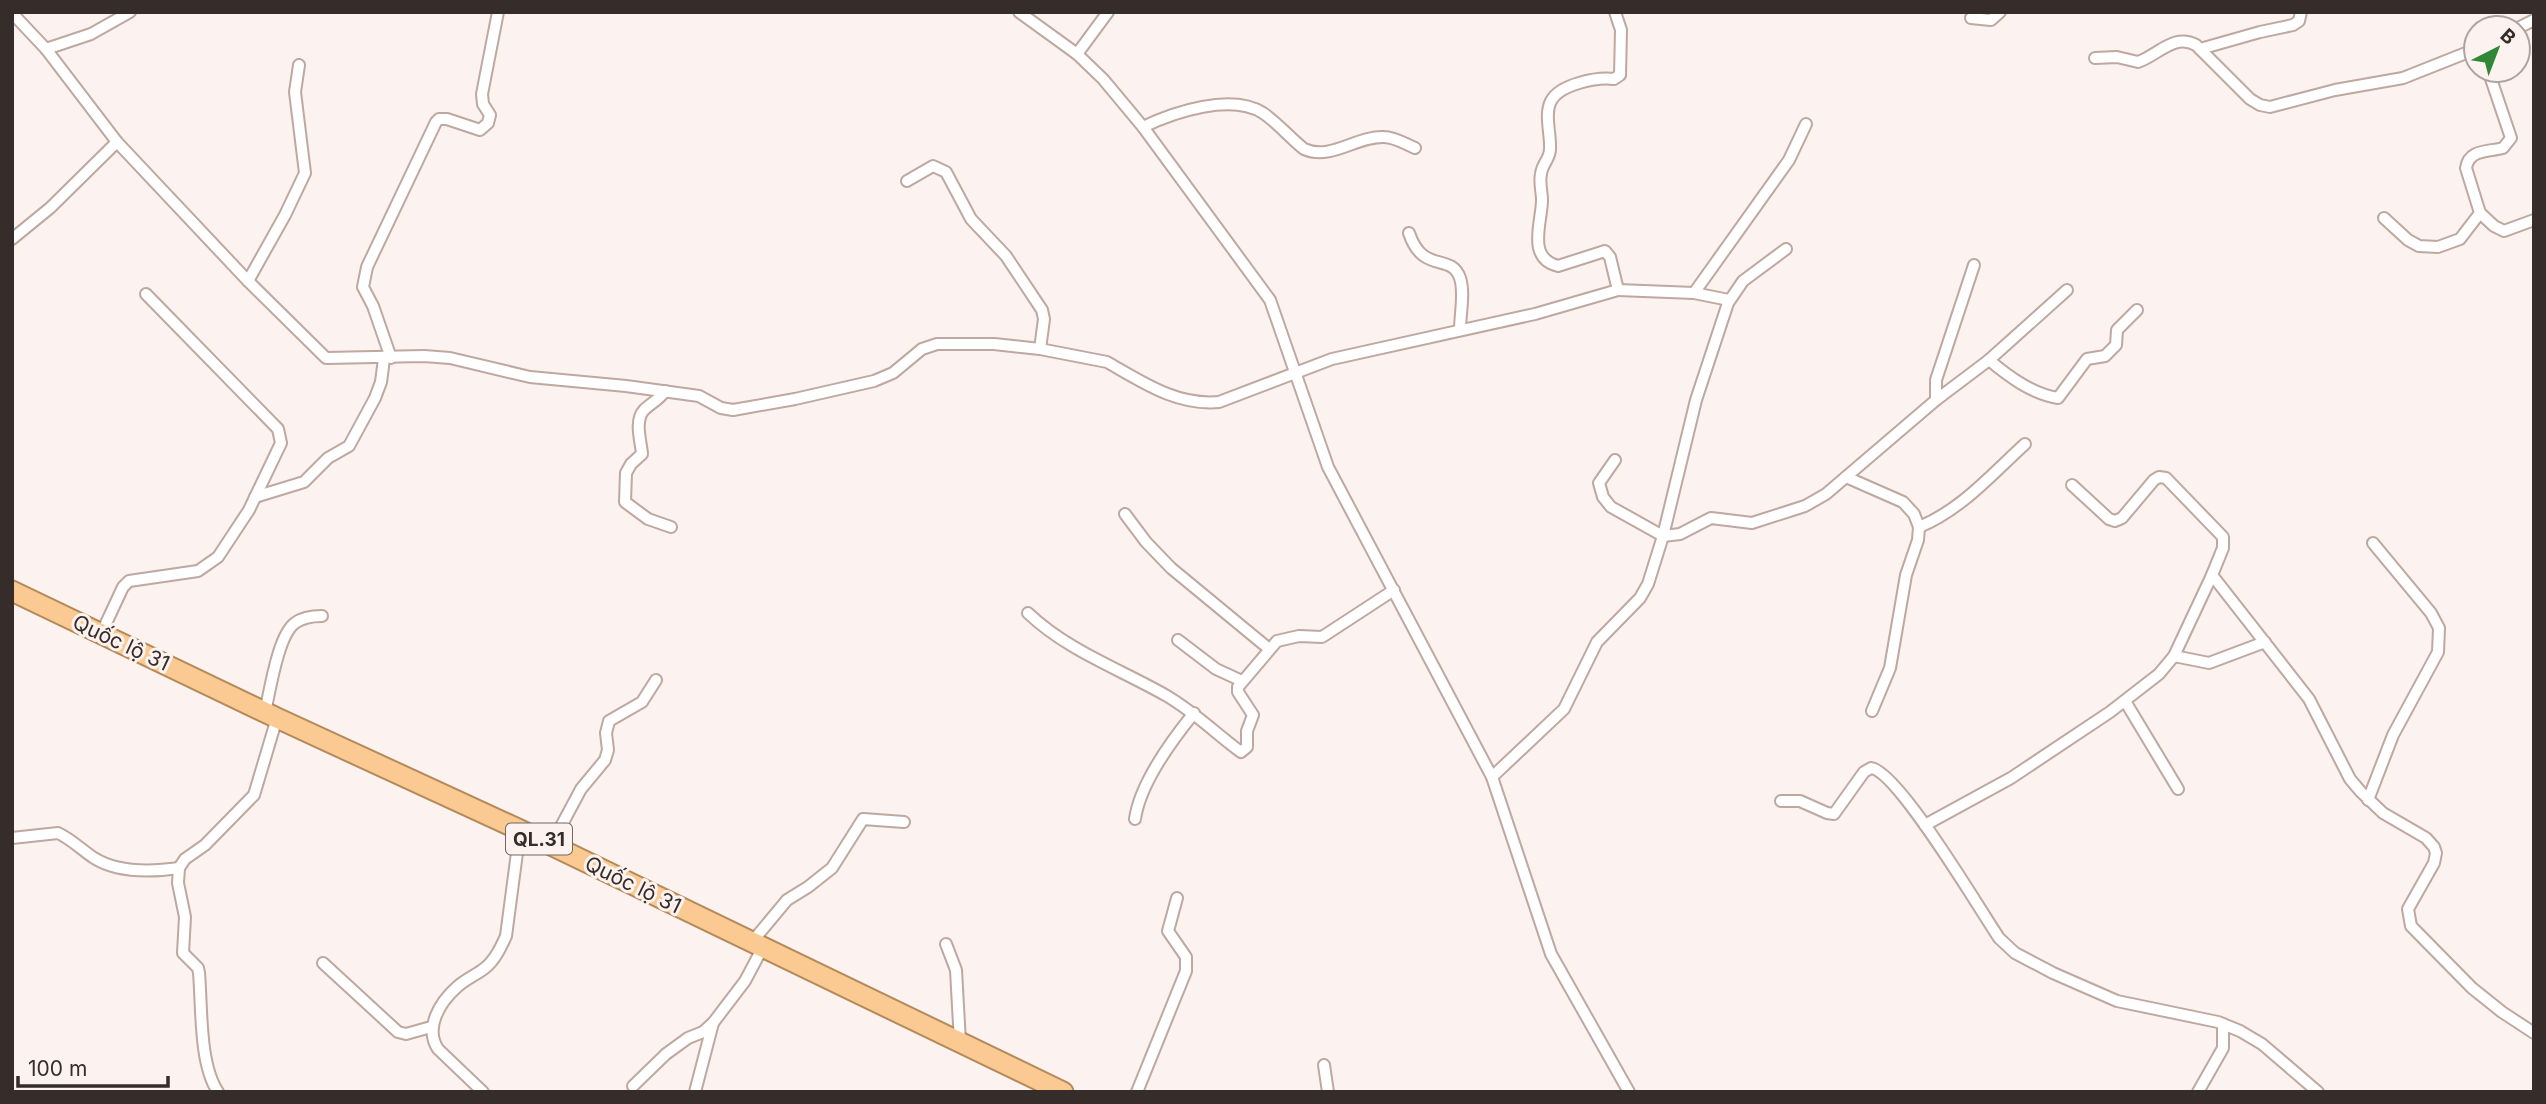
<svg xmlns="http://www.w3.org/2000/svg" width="2546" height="1104" font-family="Inter,sans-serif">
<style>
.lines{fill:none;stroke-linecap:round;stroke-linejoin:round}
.minor-casing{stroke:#bea8a0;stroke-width:14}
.trunk-casing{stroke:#b58a5b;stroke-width:23}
.minor{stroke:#fff;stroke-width:10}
.trunk{stroke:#faca92;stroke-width:19}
.labels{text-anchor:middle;stroke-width:6;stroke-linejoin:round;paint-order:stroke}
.shield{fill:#fcf2ef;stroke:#716865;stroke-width:2}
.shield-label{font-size:19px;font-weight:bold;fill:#362d2a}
.street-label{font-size:21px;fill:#362d2a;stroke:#fcf2ef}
</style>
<rect width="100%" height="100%" fill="#fcf2ef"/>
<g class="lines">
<g class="minor-casing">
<g id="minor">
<polyline points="1019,12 1077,54 1103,79 1143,127 1270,300 1328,467 1492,777 1551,954 1629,1092"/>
<path d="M12,13L46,49L117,142L248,281L326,358L424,356L450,358L530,377L626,386L699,396L721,408L733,410L795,399L874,381L893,373L922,349L937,344H994L1040,349L1107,362C1142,382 1177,406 1219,402L1332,359L1535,314L1618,290L1610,257L1605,251L1558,266C1526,258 1542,222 1542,200C1542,192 1539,182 1541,174C1542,164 1550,159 1550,149C1551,135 1544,114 1551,101C1560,84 1597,77 1614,79L1620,75L1621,30L1615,12"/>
<polyline points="1971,18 1991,20 2000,12"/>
<polyline points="2518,28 2534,20"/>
<polyline points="46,49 91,34 130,12"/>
<polyline points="2200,49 2260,32 2293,25 2299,21 2301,12"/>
<polyline points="1077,54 1108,12"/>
<path d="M2095,58L2117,57L2138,62C2158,55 2174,33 2196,45L2250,99L2260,105L2270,107L2335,90L2403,78L2476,49"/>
<path d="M1143,127C1174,112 1231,93 1263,113C1278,123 1290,138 1304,149C1331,161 1356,136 1384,137C1395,137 1405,144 1415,148"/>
<polyline points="907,181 933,166 946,172 971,219 1006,256 1042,310 1044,319 1040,349"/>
<polyline points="2480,213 2494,226 2504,231 2534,220"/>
<path d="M2384,218L2408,240L2419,246L2438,247L2460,239L2480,213L2466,168C2469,149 2488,152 2503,148L2511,138L2488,70"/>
<path d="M1409,233C1423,275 1451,252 1460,278C1465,293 1460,314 1460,330"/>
<polyline points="12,239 50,208 117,142"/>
<polyline points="248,281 285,215 305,173 295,92 299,65"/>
<polyline points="1618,290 1694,293 1729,300"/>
<polyline points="1694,293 1789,160 1806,124"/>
<polyline points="391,358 373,306 363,287 367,267 436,122 439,119 447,119 480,130 488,123 490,115 483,104 482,94 498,12"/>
<path d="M1989,360C2008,376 2032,394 2058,398L2087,359L2105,356L2116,345L2117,330L2137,310"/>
<path d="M665,391C659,400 651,403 644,410C634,421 641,441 642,454L631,464L626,473L625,502L648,519L671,527"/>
<polyline points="1936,400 1936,380 1974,265"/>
<polyline points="1615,460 1599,483 1603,497 1611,507 1663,536 1680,534 1711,518 1752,523 1805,506 1826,494 1936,400 1989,360 2067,290"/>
<polyline points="1846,477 1903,502 1914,514 1919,527 1918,540 1906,575 1890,668 1872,711"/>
<polyline points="255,497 304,482 328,458 349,446 375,398 381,382 384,359"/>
<polyline points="1125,514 1146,542 1171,568 1268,648"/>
<path d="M1919,527C1961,510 1992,474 2025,444"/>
<polyline points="2212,575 2309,699 2350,779 2361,792 2383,813 2426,838 2434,847 2436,853 2434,863 2408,909 2411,926 2472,988 2502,1012 2534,1033"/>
<path d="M1028,613C1068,651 1120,669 1167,696C1197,714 1215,733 1241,752L1247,747V731L1253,715L1238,692V687L1277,641L1299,636L1322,637L1394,590"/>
<polyline points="101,634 123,587 129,581 198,571 218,557 249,510 281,443 278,429 146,294"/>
<polyline points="1178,640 1216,669 1242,681"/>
<polyline points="2174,656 2209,663 2265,642"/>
<polyline points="2125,701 2178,789"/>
<path d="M265,712C270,691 278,635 295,623C303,617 313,616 322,616"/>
<polyline points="1492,777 1564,709 1597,642 1640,598 1648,584 1663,536 1696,400 1728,303 1743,281 1786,249"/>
<polyline points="2368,800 2393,735 2438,652 2439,628 2431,613 2373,543"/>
<path d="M1781,801H1800L1827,813L1834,814L1864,772L1871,768C1898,771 1980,910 1999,938L2015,953L2053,973L2117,1001L2218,1022L2240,1031L2262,1044L2318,1092"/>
<path d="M1135,819C1140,784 1172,740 1194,713"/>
<polyline points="1925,825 2011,778 2110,712 2159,674 2174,656 2212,575 2223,548 2223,537 2166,478 2159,477 2154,480 2122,518 2115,521 2109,519 2072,485"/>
<path d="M12,838L58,833C71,839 82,850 94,858C118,873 151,872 179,868"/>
<polyline points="551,845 581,789 605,760 608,750 606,733 609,721 642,702 656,680"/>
<polyline points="752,942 787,900 808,887 832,868 863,819 904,822"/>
<polyline points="946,944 956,970 960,1042"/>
<polyline points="323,963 398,1032 406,1034 431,1027"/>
<polyline points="1324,1065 1328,1092"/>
<polyline points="633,1086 666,1054 688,1038 703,1032 713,1023 745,981 763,947"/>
<path d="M218,1092C199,1064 202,1007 199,973L198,968L183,953L185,917L178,883L179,868L185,859L205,845L254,795L277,718"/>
<path d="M483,1092L438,1049C424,1028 440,1002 457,987C466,979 476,975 485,968C495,960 501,947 506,936L520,830"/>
<polyline points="695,1092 713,1023"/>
<polyline points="1137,1092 1186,971 1186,957 1168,931 1177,898"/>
<polyline points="2198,1092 2223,1048 2223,1024"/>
</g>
</g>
<g class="trunk-casing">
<polyline id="trunk" points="12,591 277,718 520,830 1063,1092"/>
</g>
<use href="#minor" class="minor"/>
<use href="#trunk" class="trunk"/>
</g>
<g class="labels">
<rect class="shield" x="506" y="823.5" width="66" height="31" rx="5"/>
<g class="shield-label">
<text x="539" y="846">QL.31</text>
</g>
<g class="street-label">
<text transform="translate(121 643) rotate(25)" y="7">Quốc lộ 31</text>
<text transform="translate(633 885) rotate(26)" y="7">Quốc lộ 31</text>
</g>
</g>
<rect width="2546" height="1104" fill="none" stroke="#362d2a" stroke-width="28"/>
<g transform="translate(2497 49) rotate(42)"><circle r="33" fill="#fcf2ef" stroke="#ada3a0" stroke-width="2"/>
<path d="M0-5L12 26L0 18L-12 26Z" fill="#308736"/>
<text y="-10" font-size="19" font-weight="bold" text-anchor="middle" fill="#362d2a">B</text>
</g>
<path d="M18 1076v10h150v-10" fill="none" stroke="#362d2a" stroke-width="3.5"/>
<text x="28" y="1076" font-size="21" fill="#362d2a" stroke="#fcf2ef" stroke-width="5" paint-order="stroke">100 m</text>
</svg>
